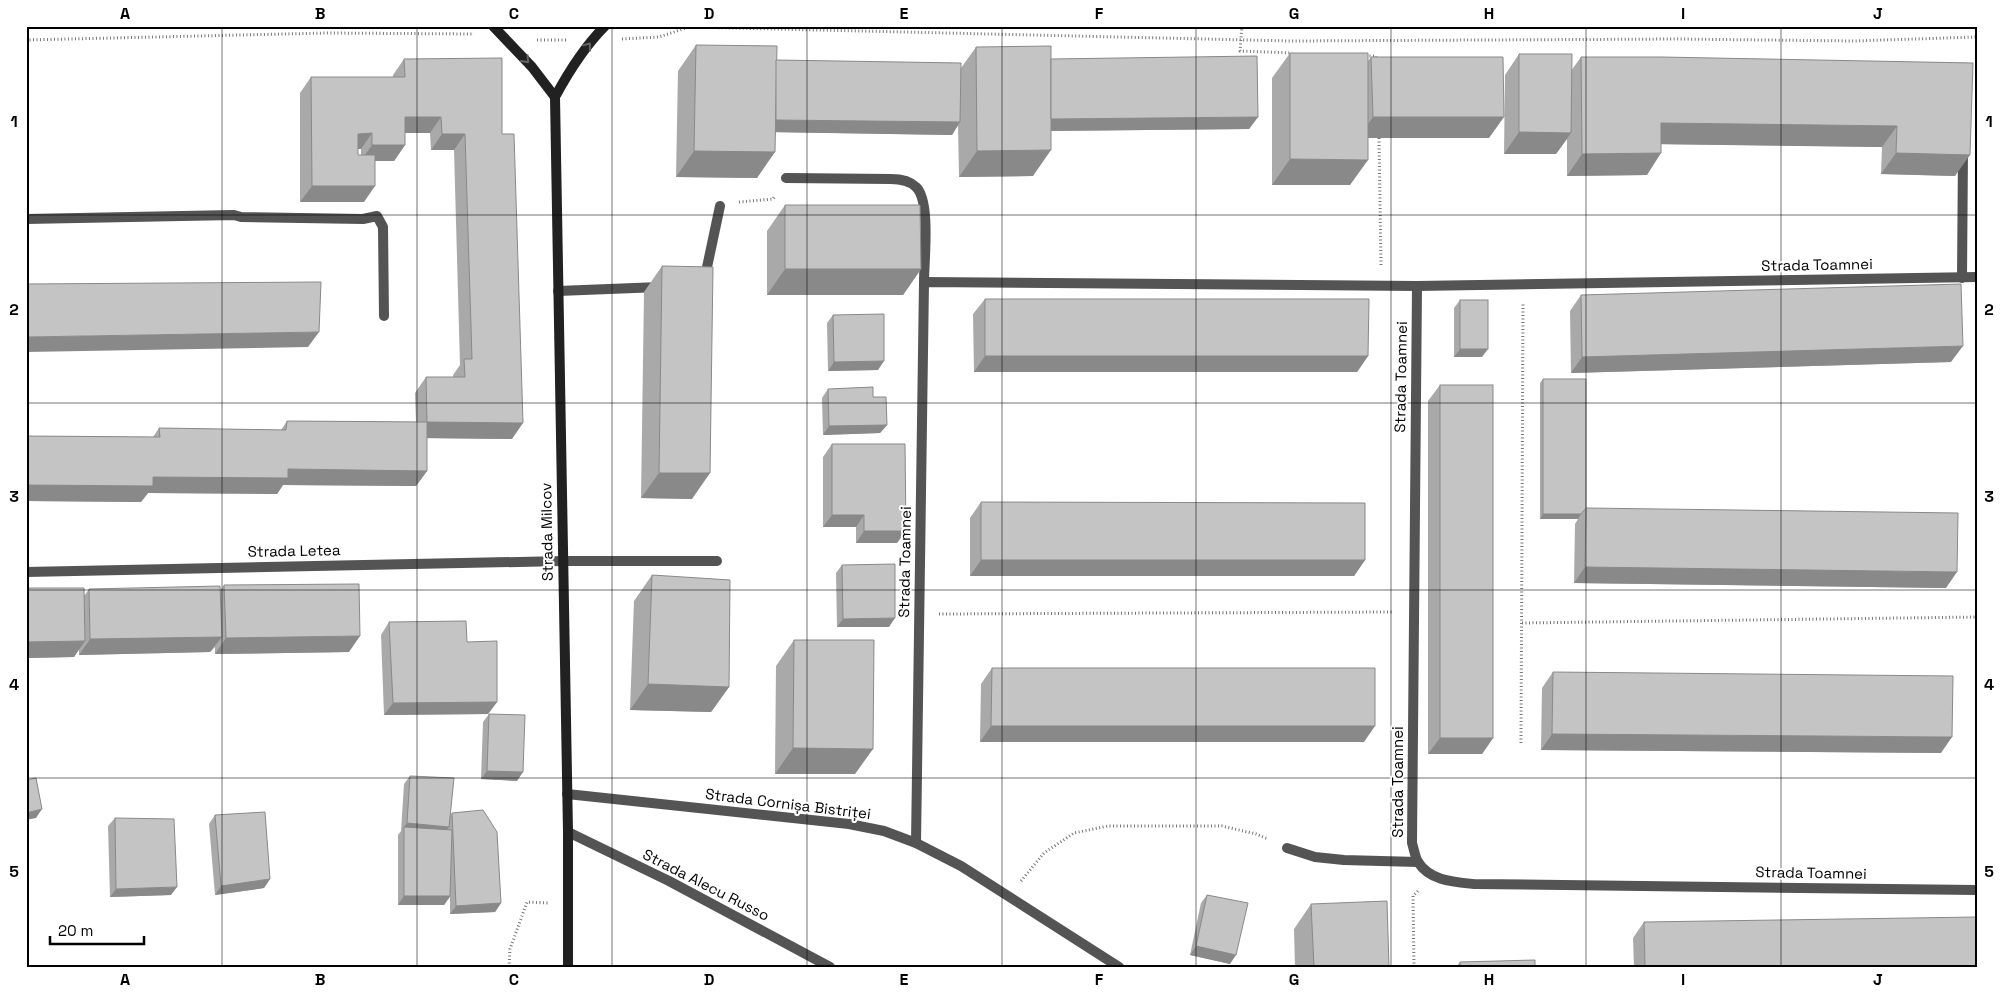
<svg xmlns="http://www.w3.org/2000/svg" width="2003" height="993" font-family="'Space Grotesk',sans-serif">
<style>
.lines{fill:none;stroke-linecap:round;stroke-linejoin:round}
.path{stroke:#767676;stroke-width:3;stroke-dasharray:1 2.5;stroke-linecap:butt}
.lane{stroke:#545454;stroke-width:10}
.street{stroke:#545454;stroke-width:10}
.secondary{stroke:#212121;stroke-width:10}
.wall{fill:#a9a9a9;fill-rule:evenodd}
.shaded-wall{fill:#898989}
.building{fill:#c4c4c4;stroke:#898989}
.oneway{stroke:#646464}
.grid{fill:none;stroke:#000;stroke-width:1;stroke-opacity:0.55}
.labels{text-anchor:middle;stroke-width:4;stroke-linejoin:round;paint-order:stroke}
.street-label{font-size:15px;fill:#000;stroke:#fff}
.neatline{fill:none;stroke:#000;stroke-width:2}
.grid-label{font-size:16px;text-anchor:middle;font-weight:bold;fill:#000}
</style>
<rect width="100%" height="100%" fill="#fff"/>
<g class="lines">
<g class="path">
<polyline points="1242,26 1240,51 1292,53"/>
<polyline points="622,39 659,37 689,27 1290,41 1678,39 1853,41 1977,37"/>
<polyline points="26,40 327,33 474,34"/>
<polyline points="537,40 566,40"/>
<polyline points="1366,56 1376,56 1376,60"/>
<polyline points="1379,138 1381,265"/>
<polyline points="739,202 773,199 775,196"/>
<polyline points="939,614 1393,612"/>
<polyline points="1522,623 1977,617"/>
<polyline points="1521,743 1523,304"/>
<polyline points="1021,881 1044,853 1074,833 1108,826 1222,826 1256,834 1268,839"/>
<polyline points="509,967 510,949 527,902 548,903"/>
<polyline points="1414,967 1413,896 1418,891"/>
</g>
<g class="lane">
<polyline points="26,219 234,215 241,217 363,219 377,216 383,227 384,316"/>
<polyline points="703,277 706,272 720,206"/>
<polyline points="1962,278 1963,151"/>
<polyline points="558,291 660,287"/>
<polyline points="563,561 717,561"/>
<polyline points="1287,848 1315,857 1344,860 1418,862"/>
</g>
<g class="street">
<path d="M786,178L891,179C900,179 909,180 916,187C931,201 924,260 924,282"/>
<path d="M1417,286L1412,843C1414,849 1415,857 1418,862C1430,881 1454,882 1474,884L1977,890"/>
<polyline points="26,572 563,561"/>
<polyline points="567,794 849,824 884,831 916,843 961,866 1119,967"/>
<polyline points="568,832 669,881 830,967"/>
<polyline points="916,843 924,282 1417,286 1977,277"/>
</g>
<g class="secondary">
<polyline points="493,26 532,67 555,97"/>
<path d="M568,967V832L555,97C569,71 584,47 605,26"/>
</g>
</g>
<g class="wall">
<polygon points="696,45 776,60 961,68 976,47 1051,59 1258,117 1249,129 1051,131 1033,176 959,177 958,125 952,135 776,132 757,178 676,177 678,71"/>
<polygon points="1290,53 1368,61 1371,57 1489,138 1368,138 1350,185 1272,185 1272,78"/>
<polygon points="1519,54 1571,71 1581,57 1973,63 1955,176 1881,174 1882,147 1661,144 1647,175 1567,176 1567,139 1556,154 1504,154 1505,75"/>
<path d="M404,59L502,134L512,439L427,438V471L416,486L283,485L277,494L148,493L141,502L26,501V436L153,437L159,428L281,430L287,421L416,422L415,393L426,377H453V375L460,365L454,150H431L430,133H405V145L394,161H375L364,202H300V93L311,77H393V75ZM358,149H361V155H358Z"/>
<polygon points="785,205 921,269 903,295 767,295 767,231"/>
<polygon points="662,266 692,499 641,498 644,292"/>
<polygon points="1581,295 1951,362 1571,373 1570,311"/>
<polygon points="985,299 1368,356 1357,372 974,372 973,314"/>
<polygon points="1460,300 1482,357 1454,357 1454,308"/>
<polygon points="833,315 878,370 828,371 827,323"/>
<polygon points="1543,379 1586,508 1946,588 1574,583 1575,524 1578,519 1540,519 1540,383"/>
<polygon points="1440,385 1493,738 1482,754 1428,754 1428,401"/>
<polygon points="828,389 873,397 887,425 880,433 823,435 822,398"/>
<polygon points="832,444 897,543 856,543 856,527 823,527 823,457"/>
<polygon points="981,502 1365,560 1354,576 970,576 970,518"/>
<polygon points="842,565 889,627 837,627 836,573"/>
<polygon points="652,575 729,687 711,712 630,710 634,601"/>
<polygon points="224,585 349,652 215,654 215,647 210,652 79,655 79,649 74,657 26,658 26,588 85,595 89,589 220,591"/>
<polygon points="389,622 467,642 497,702 488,714 384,715 381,635"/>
<polygon points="794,640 855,774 775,774 776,666"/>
<polygon points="992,668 1364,742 980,742 981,684"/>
<polygon points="1553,672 1941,753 1541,750 1542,688"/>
<polygon points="489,714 517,781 481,779 483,722"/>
<polygon points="410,776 450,816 452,813 501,903 495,912 450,914 450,897 444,905 398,905 398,835 401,831 404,784"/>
<polygon points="215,815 270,879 264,888 215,895 209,824"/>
<polygon points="115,818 171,895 110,897 108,826"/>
<polygon points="1207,895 1230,964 1190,955 1201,903"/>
<polygon points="1311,904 1389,967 1295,967 1294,929"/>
<polygon points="1644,922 1977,967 1634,967 1633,938"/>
<polygon points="1460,962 1535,967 1456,967"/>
</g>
<g class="shaded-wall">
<polygon points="405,117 441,117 430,133 394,133"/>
<polygon points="1258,117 1249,129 1043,131 1051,119"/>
<polygon points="1373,117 1504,117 1489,138 1358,138"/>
<polygon points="772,120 960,122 952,135 763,132"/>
<polygon points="1661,123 1897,126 1882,147 1646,144"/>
<polygon points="1519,132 1571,133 1556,154 1504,154"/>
<polygon points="372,133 361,149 346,149 358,134"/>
<polygon points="442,134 465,134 454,150 431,150"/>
<polygon points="372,145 405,145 394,161 361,161"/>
<polygon points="1051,150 1033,176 959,177 977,151"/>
<polygon points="694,151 775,152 757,178 676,177"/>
<polygon points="1661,153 1647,175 1567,176 1582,154"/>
<polygon points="1896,153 1970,155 1955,176 1881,174"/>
<polygon points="1290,159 1368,160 1350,185 1272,185"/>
<polygon points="312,186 375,186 364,202 300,202"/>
<polygon points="785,269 921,269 903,295 767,295"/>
<polygon points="319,332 308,347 26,352 26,337"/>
<polygon points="1963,346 1951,362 1571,373 1582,357"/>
<polygon points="1460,349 1488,349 1482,357 1454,357"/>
<polygon points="985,356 1368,356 1357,372 974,372"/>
<polygon points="884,361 878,370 828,371 834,362"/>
<polygon points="427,422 523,423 512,439 416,438"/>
<polygon points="887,425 880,433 823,435 829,426"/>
<polygon points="288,469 427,471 416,486 283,485 277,494 148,493 141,502 26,501 26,485"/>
<polygon points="659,473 710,473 692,499 641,498"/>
<polygon points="1543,514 1581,514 1578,519 1540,519"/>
<polygon points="832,515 864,515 856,527 823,527"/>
<polygon points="864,531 906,531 897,543 856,543"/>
<polygon points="981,560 1365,560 1354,576 970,576"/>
<polygon points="1585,567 1957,572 1946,588 1574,583"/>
<polygon points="895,618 889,627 837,627 843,619"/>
<polygon points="360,636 349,652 215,654 226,638"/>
<polygon points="222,637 210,652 79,655 90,639"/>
<polygon points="85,641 74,657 26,658 26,642"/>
<polygon points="648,684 729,687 711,712 630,710"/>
<polygon points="497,702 488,714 384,715 393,703"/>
<polygon points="991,726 1375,726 1364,742 980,742"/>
<polygon points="1552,734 1952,737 1941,753 1541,750"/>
<polygon points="1440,738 1493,738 1482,754 1428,754"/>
<polygon points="793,748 873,749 855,774 775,774"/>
<polygon points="487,771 523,772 517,781 481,779"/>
<polygon points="42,809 36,818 26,820 26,813"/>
<polygon points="407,823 449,827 443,835 404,827"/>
<polygon points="270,879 264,888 215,895 221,886"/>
<polygon points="177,887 171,895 110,897 116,889"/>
<polygon points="404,896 450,896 444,905 398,905"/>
<polygon points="501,903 495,912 450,914 456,906"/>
<polygon points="1196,946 1236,955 1230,964 1190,955"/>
</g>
<g class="building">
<polygon points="696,45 777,46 775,152 694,151"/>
<polygon points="1051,46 1051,150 977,151 976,47"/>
<polygon points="1290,53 1368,53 1368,160 1290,159"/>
<polygon points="1519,54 1572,54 1571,133 1519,132"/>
<polygon points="1257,56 1258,117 1051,119 1051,59"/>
<polygon points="1371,57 1503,57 1504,117 1373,117"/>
<polygon points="1581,57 1661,57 1973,63 1970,155 1896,153 1897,126 1661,123 1661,153 1582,154"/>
<polygon points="502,58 502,134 514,134 523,423 427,422 426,377 465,377 464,359 472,359 465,134 442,134 441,117 405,117 405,145 372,145 372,133 358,134 358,155 375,155 375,186 312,186 311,77 405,77 404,59"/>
<polygon points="776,60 961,63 960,122 776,120"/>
<polygon points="785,205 920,205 921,269 785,269"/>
<polygon points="662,266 713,267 710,473 659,473"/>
<polygon points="321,282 319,332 26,337 26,284"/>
<polygon points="1961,284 1963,346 1582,357 1581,295"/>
<polygon points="985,299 1369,299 1368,356 985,356"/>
<rect x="1460" y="300" width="28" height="49"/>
<polygon points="884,314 884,361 834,362 833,315"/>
<polygon points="1543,379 1586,379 1586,508 1581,514 1543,514"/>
<rect x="1440" y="385" width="53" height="353"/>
<polygon points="873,387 873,397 886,397 887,425 829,426 828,389"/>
<polygon points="287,421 427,422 427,471 288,469 288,478 153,477 153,486 26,485 26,436 160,437 159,428 286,430"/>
<polygon points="832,444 905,444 906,531 864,531 864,515 832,515"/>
<polygon points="981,502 1365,503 1365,560 981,560"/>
<polygon points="1586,508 1958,513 1957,572 1585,567"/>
<polygon points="895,564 895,618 843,619 842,565"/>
<polygon points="652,575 730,580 729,687 648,684"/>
<polygon points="359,584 360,636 226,638 224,585"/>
<polygon points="220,586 222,637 90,639 89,589"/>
<polygon points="26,588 84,588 85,641 26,642"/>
<polygon points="466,621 467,642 497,641 497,702 393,703 389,622"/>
<polygon points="794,640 874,640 873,749 793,748"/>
<polygon points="992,668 1375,668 1375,726 991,726"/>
<polygon points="1553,672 1953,676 1952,737 1552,734"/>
<polygon points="489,714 525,715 523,772 487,771"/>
<polygon points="410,776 454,778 449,827 407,823"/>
<polygon points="36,778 42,809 26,813 26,780"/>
<polygon points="483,810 497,832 501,903 456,906 452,813"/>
<polygon points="265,812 270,879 221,886 215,815"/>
<polygon points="115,818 174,819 177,887 116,889"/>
<polygon points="404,827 452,830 450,896 404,896"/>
<polygon points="1207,895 1248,903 1236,955 1196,946"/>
<polygon points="1387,901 1389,967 1314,967 1311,904"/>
<polygon points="1977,917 1977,967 1645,967 1644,922"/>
<polygon points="1535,960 1535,967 1460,967 1460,962"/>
</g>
<defs><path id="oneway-chevron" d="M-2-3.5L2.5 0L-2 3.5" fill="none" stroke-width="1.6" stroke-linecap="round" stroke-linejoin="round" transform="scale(1.25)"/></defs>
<g class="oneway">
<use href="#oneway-chevron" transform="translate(588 46) rotate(-53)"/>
<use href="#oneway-chevron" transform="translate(526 60) rotate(48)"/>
</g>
<path class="grid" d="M222,26V967M417,26V967M612,26V967M807,26V967M1002,26V967M1196,26V967M1391,26V967M1586,26V967M1781,26V967M26,215H1977M26,403H1977M26,590H1977M26,778H1977"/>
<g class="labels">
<g class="street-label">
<text transform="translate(1817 265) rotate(-1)" y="5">Strada Toamnei</text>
<text transform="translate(1401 377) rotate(-89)" y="5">Strada Toamnei</text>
<text transform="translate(547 532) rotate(-91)" y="5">Strada Milcov</text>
<text transform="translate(294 551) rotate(-1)" y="5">Strada Letea</text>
<text transform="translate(905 562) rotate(-89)" y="5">Strada Toamnei</text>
<text transform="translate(1398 782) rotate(-90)" y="5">Strada Toamnei</text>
<text transform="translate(788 804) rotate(7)" y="5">Strada Cornișa Bistriței</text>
<text transform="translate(1811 873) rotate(1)" y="5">Strada Toamnei</text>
<text transform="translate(706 885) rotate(27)" y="5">Strada Alecu Russo</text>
</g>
</g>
<rect width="2003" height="993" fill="none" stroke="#ffffff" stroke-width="55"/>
<path d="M50 936v8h94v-8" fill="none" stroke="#000000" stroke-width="2.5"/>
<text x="58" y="936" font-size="15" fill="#000000" stroke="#ffffff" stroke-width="4" paint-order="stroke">20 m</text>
<rect x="28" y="28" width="1948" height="938" class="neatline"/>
<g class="grid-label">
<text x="125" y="19">A</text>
<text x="320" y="19">B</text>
<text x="514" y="19">C</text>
<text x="709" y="19">D</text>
<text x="904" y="19">E</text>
<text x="1099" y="19">F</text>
<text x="1294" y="19">G</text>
<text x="1489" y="19">H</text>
<text x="1683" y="19">I</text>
<text x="1878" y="19">J</text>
<text x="14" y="127">1</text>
<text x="1989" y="127">1</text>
<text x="14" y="315">2</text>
<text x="1989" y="315">2</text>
<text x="14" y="502">3</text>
<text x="1989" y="502">3</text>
<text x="14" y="690">4</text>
<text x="1989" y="690">4</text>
<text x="14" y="877">5</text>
<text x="1989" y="877">5</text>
<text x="125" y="985">A</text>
<text x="320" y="985">B</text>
<text x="514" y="985">C</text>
<text x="709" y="985">D</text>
<text x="904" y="985">E</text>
<text x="1099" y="985">F</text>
<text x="1294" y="985">G</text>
<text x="1489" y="985">H</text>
<text x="1683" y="985">I</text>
<text x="1878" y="985">J</text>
</g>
</svg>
